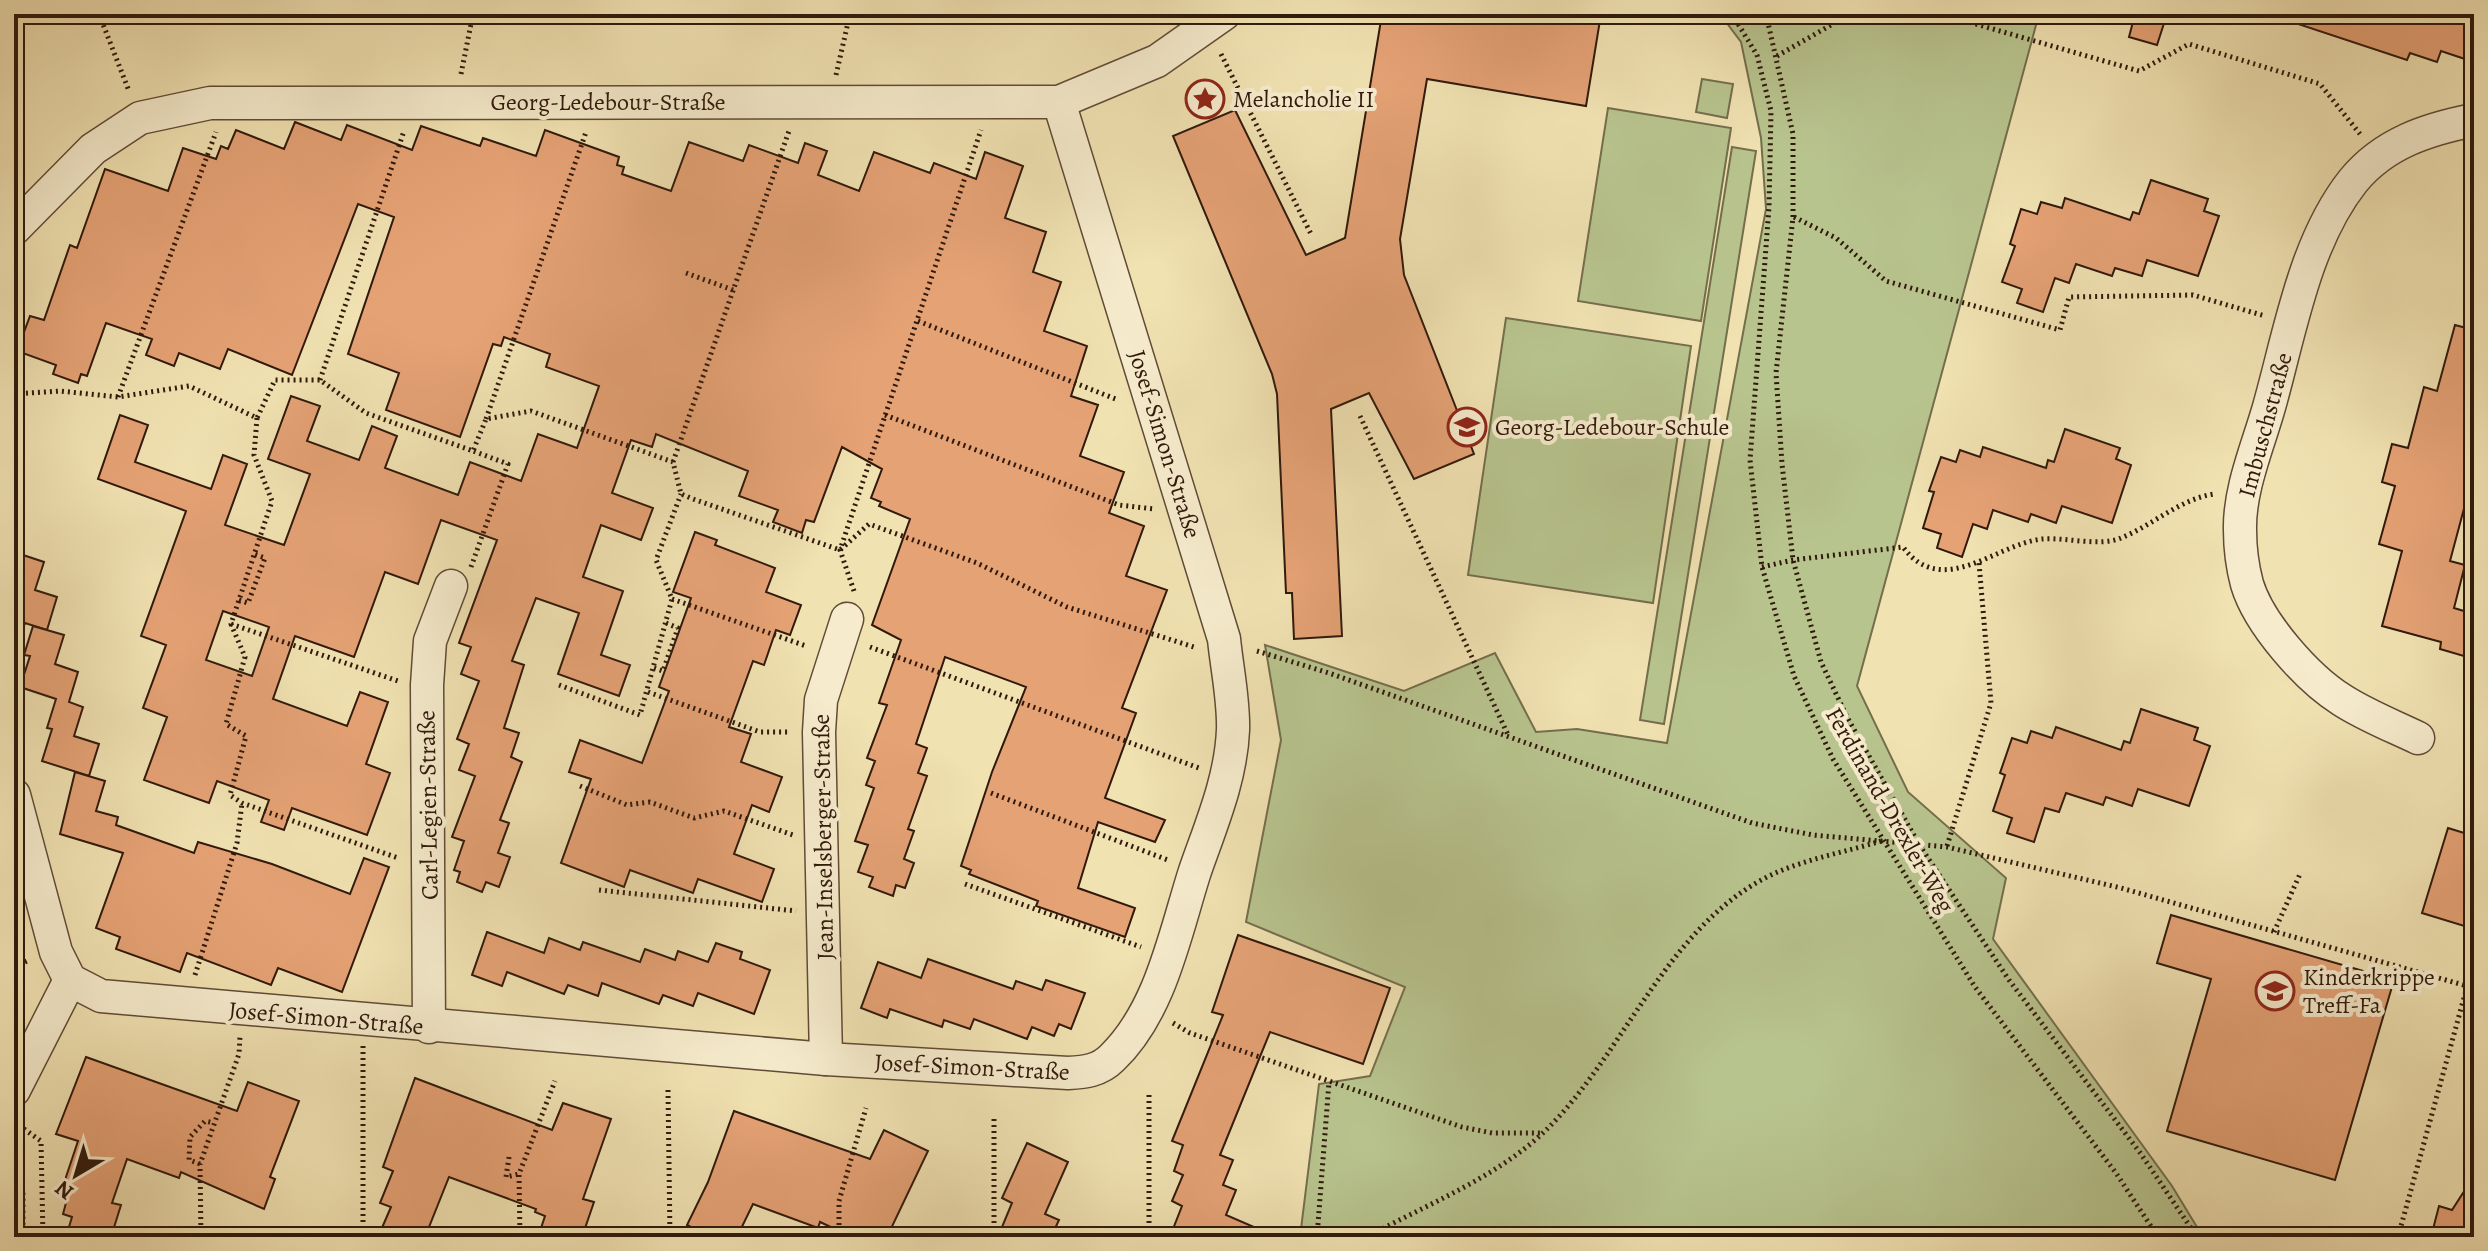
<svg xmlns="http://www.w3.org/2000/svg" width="2488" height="1251" font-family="Alegreya,serif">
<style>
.green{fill:#b8c48e;stroke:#746e4d;stroke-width:2}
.building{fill:#e5a275;stroke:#30190c;stroke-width:2;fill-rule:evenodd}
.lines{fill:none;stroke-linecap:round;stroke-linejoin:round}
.street-casing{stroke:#604b36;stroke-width:35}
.path{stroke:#30190c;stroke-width:5;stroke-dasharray:2 4;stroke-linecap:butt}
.street{stroke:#f6eccd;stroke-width:32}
.labels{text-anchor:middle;stroke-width:8;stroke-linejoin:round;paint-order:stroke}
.poi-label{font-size:24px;fill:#30190c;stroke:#f6eccd;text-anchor:start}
.street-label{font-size:24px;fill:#30190c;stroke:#f6eccd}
</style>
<rect width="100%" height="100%" fill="#f1e2b2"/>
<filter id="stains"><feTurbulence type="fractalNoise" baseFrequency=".0025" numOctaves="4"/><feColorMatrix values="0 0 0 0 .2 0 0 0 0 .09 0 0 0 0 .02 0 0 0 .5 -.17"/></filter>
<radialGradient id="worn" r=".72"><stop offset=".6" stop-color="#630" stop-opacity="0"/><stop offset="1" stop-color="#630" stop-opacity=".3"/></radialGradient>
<g class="green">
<polygon points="1720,14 2039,14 1857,686 1908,792 2006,878 1993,939 2172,1186 2203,1237 1300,1237 1319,1084 1370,1076 1405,987 1246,922 1281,740 1265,645 1404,691 1495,653 1536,732 1577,729 1667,743 1766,209 1761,138 1741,42"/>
<polygon points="1702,79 1733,84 1727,118 1696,112"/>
<polygon points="1608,108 1731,128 1701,321 1578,301"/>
<polygon points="1732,147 1756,151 1664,724 1640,720"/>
<polygon points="1506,318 1691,346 1653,603 1468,575"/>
</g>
<g class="building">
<polygon points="1382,14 1601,14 1586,106 1427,79 1400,239 1404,275 1474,454 1414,479 1369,393 1331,409 1342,636 1294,639 1292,593 1286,593 1277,394 1272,374 1173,136 1235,110 1306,255 1345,238"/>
<polygon points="2135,14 2167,14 2157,45 2129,37"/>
<polygon points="2287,14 2474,14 2474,62 2441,51 2437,62 2410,53 2407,60 2286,20"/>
<path d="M295,122L341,140L347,125L412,150L421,126L480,146L483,138L536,156L545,130L619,157L617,165L624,167L622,174L671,191L689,142L743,161L749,145L798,163L805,143L827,151L818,175L859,191L874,152L930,173L934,163L976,179L985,152L1023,166L1005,218L1046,232L1033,272L1061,282L1044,331L1087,346L1071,396L1098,405L1080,456L1124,472L1109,513L1144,526L1126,576L1167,590L1122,708L1136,713L1105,798L1165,820L1155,842L1098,822L1078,888L1135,908L1125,937L1036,906L1038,901L969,874L971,870L961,866L992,772L1026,687L945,657L916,744L927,748L918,773L927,776L908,829L914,831L904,859L914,863L905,888L896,885L893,896L869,887L873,877L858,872L868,845L855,841L874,788L866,785L875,761L867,758L887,705L879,703L901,640L872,625L910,519L879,506L881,502L871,498L882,469L842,447L814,522L806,520L802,533L773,522L778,510L739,496L748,471L656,434L652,447L631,440L612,493L653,508L641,540L601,525L583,577L623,591L601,655L630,665L619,696L558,674L579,613L536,598L512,661L524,665L504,728L519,733L511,757L522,762L500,820L509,823L498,853L510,857L499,887L486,882L482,892L457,882L460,872L454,870L464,841L452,837L475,776L459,770L469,744L457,739L479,681L461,674L471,647L459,643L497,540L441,520L418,584L385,572L354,657L295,636L273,699L347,726L360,692L388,702L366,764L390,773L367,835L292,808L284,830L261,822L269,800L217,781L209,803L144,780L167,717L143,708L166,645L141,636L186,511L98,479L120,415L148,425L135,462L211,489L223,455L247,464L225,525L284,545L310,474L268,459L291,396L320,406L307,441L359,460L372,426L397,436L385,468L458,495L470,462L521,481L538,434L577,448L599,386L546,367L550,354L504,337L501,346L493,344L460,437L386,410L399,373L348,354L394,217L358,204L292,375L228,349L220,369L179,353L174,366L146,355L152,339L106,323L87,376L81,374L78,383L53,374L56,365L17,351L30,316L44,320L70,245L77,248L105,169L168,191L183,148L216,159L221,146L228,149L236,130L284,149ZM223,611L269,627L252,676L206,660Z"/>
<polygon points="2151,180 2208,199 2204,211 2219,216 2198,276 2147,260 2142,276 2115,268 2112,276 2076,264 2069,283 2055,278 2043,312 2017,303 2022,289 2002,282 2015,246 2010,244 2021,209 2037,214 2041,202 2062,208 2065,198 2130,220 2133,212 2139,214"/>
<polygon points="2455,325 2474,330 2474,471 2450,561 2465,565 2454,608 2474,614 2474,659 2440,649 2441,642 2382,626 2402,551 2379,544 2395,486 2382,482 2392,444 2408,448 2424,387 2437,391"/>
<polygon points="2065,429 2120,448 2116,459 2131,465 2112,523 2062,506 2056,523 2031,514 2028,522 1993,510 1987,529 1973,524 1962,557 1937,548 1941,534 1923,528 1934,492 1929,491 1941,457 1956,462 1960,450 1980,457 1983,447 2046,468 2048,460 2054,462"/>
<polygon points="695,532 717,540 715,545 775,568 766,592 801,605 790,635 776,630 764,665 753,661 729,727 751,734 741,762 782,777 769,812 752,805 734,854 774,869 762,902 698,879 693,893 630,870 624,887 561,863 591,779 569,772 580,740 642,763 669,691 659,687 691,598 673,592"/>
<polygon points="14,552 44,562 35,590 57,597 47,630 25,623 19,640 14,639"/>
<polygon points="33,626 64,635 55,664 78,672 69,702 83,707 74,736 99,744 89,776 42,761 52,729 47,728 56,699 20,687 30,656 24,655"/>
<polygon points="2141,709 2198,728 2194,740 2210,746 2189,806 2138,789 2132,806 2106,797 2103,805 2066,793 2059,812 2045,808 2034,842 2007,833 2012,818 1993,811 2005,775 2000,773 2012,738 2027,743 2031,731 2052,738 2056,727 2121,750 2124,741 2130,743"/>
<polygon points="75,772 105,781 96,811 118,817 116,825 194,853 198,842 272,864 350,894 364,858 389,867 342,992 278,968 271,985 187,953 180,972 116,949 120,937 96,928 123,853 60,834"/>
<polygon points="2448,828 2474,836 2474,929 2422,913"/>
<polygon points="2171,915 2394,980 2335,1180 2167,1131 2211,979 2157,963"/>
<polygon points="487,932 544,953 549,938 580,950 583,942 640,962 645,949 675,960 678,951 708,962 716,943 742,952 740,959 770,970 754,1014 698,993 693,1006 663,995 659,1004 602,983 598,996 568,985 564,994 507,972 502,986 472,975"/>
<polygon points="1238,935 1390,988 1363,1064 1270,1032 1220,1155 1233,1160 1223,1185 1236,1190 1226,1215 1277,1237 1191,1237 1173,1229 1182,1206 1172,1201 1183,1175 1174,1171 1183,1145 1172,1141 1223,1015 1212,1012"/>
<polygon points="928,959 1013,989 1016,981 1042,990 1046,980 1085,993 1071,1029 1059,1024 1054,1036 1032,1027 1027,1039 974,1019 970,1029 944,1020 942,1027 890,1009 887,1018 861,1008 878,962 921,978"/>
<polygon points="86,1057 237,1111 248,1082 299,1101 270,1177 275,1179 264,1209 181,1172 179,1178 127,1159 112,1203 121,1205 111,1237 66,1237 72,1217 63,1214 70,1188 63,1186 78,1141 56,1134"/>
<polygon points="415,1078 552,1130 563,1103 611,1119 583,1199 594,1202 582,1237 538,1237 545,1216 535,1212 536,1209 449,1177 425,1237 378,1237 391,1207 380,1203 393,1171 383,1167"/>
<polygon points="734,1111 870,1159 884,1130 928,1151 887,1237 852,1237 820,1222 818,1228 753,1204 737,1237 711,1237 687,1225 708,1182"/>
<polygon points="1027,1143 1068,1162 1045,1214 1059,1220 1051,1237 1024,1237 1002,1227 1012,1203 1002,1198"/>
<polygon points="2474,1176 2474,1237 2431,1237 2439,1206 2452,1210"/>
</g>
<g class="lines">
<g class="street-casing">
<g id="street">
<polyline points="14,229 93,149 140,118 210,103 1059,102 1157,61 1224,14"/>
<path d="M2418,738C2393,726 2365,715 2342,700C2307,678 2259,624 2247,584C2243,569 2240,546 2240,530C2239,489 2258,446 2269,407C2290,333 2304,243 2353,181C2384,143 2428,129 2474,120"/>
<path d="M14,795L56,952L70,980L101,996L826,1059L1068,1073C1085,1072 1099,1071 1112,1058C1161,1011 1175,933 1195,871C1211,825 1231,779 1233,730C1234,701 1227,669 1224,639L1059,102"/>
<polyline points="429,1027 427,685 430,641 451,586"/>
<polyline points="826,1059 819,732 821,700 847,619"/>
<polyline points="14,1090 70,980"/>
</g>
</g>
<g class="path">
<polyline points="99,14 129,91"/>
<polyline points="1732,14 1757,55 1771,111 1769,207 1750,460 1762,567 1794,676 1833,759 1975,987 2116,1173 2158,1237"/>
<polyline points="1766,14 1793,134 1793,217 1776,373 1782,464 1793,560 1821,662 1848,719 1920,846 2009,980 2141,1154 2197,1237"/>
<polyline points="1941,14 2139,71 2189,44 2320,84 2360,134"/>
<polyline points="1221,54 1312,236"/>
<polyline points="1777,56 1850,14"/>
<polyline points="461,74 473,14"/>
<polyline points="836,75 850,14"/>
<polyline points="1794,217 1836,238 1886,281 2060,330 2069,297 2193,295 2265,316"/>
<polyline points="686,273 733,290"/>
<polyline points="918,321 1118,400"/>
<polyline points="320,380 404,131"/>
<polyline points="14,394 60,391 118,397 189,386 257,418 275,380 320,380 366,413 473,451 486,419 531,411 673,462 681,494 693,499 840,550 869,524 977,563 1067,607 1194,647"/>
<polyline points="118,397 216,132"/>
<polyline points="885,415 1119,505 1154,509"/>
<polyline points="1360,416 1509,737"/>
<polyline points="257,418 254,455 272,501 231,624 245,657 226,724 246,736 230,795 242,803 398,858"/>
<polyline points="486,419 586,132"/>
<polyline points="673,462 789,131"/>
<polyline points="471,567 508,464 473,451"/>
<path d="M1762,567L1793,560L1903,547C1942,600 1996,544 2042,539C2066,537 2099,547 2121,538C2153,525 2180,499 2214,494"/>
<polyline points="854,591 840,550 981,130"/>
<polyline points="672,599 806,646"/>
<polyline points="239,600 248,603 265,558 254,554"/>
<polyline points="231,624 398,681"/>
<polyline points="870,647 1199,768"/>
<polyline points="1257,651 1329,673 1752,823 1813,835 1947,847 2121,888 2474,988"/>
<polyline points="654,668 663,671 678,628 666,623"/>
<polyline points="559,685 640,715 672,599 656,560 681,494"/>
<polyline points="648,692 760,732 790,732"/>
<polyline points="580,786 627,805 650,802 694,818 724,811 793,835"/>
<polyline points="991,793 1168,860"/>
<polyline points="1947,846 1991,703 1979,563"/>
<polyline points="965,884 1141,947"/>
<polyline points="599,890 796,911"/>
<polyline points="2274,932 2300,874"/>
<polyline points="14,967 27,961"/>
<polyline points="195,975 237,843 242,803"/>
<polyline points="1173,1023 1190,1033 1462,1127 1492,1133 1543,1133"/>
<polyline points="363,1046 363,1237"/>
<polyline points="668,1090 670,1237"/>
<polyline points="1149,1095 1149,1237"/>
<polyline points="994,1119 994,1237"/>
<polyline points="14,1122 41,1141 43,1237"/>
<polyline points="509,1157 506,1177 519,1174"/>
<polyline points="200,1164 189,1160 190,1137 205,1121 214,1123"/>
<polyline points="14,1178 23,1189 23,1237"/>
<polyline points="201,1237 200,1164 239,1054 240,1036"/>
<polyline points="520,1237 519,1174 555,1081"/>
<polyline points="839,1237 839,1201 866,1108"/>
<polyline points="1317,1237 1329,1082"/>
<path d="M1367,1237C1427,1204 1494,1179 1544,1132C1625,1054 1666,926 1771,875C1805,859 1846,852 1881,841"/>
<polyline points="2398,1237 2467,987"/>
</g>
<use href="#street" class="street"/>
</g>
<defs>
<g id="sight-ring" transform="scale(2)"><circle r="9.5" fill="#f6eccd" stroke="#8f2418" stroke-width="1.5"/><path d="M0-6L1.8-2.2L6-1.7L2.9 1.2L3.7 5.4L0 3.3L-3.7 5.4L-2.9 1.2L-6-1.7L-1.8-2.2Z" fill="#8f2418"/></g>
<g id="school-ring" transform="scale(2)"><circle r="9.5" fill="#f6eccd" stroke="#8f2418" stroke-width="1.5"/><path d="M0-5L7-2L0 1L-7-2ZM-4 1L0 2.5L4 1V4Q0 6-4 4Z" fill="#8f2418"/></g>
</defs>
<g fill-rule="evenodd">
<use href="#sight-ring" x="1205" y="99"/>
<use href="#school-ring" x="1467" y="427"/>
<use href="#school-ring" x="2275" y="991"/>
</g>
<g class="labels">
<g class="poi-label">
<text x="1233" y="107">Melancholie II</text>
<text x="1495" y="435">Georg-Ledebour-Schule</text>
<text x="2303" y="985">Kinderkrippe<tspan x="2303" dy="28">Treff-Fa</tspan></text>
</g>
<g class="street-label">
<text x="608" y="110">Georg-Ledebour-Straße</text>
<text transform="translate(2265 425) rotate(-75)" y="8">Imbuschstraße</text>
<text transform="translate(1165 444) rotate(73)" y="8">Josef-Simon-Straße</text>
<text transform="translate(428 805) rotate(-91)" y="8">Carl-Legien-Straße</text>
<text transform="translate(1890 810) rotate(60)" y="8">Ferdinand-Drexler-Weg</text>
<text transform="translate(823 837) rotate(-91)" y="8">Jean-Inselsberger-Straße</text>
<text transform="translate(326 1018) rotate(5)" y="8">Josef-Simon-Straße</text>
<text transform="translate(972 1067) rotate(3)" y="8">Josef-Simon-Straße</text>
</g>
</g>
<rect width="2488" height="1251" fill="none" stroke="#f1e2b2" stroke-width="48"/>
<rect x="16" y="16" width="2456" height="1219" fill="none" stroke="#30190c" stroke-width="4"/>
<rect x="24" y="24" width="2440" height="1203" fill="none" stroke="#30190c" stroke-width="2"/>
<g transform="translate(76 1175) rotate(218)" stroke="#f6eccd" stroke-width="6" paint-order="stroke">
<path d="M0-6L14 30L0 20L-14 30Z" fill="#30190c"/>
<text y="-12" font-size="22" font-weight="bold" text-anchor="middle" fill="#30190c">N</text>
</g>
<rect width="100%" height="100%" filter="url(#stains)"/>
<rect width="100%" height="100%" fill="url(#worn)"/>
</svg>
